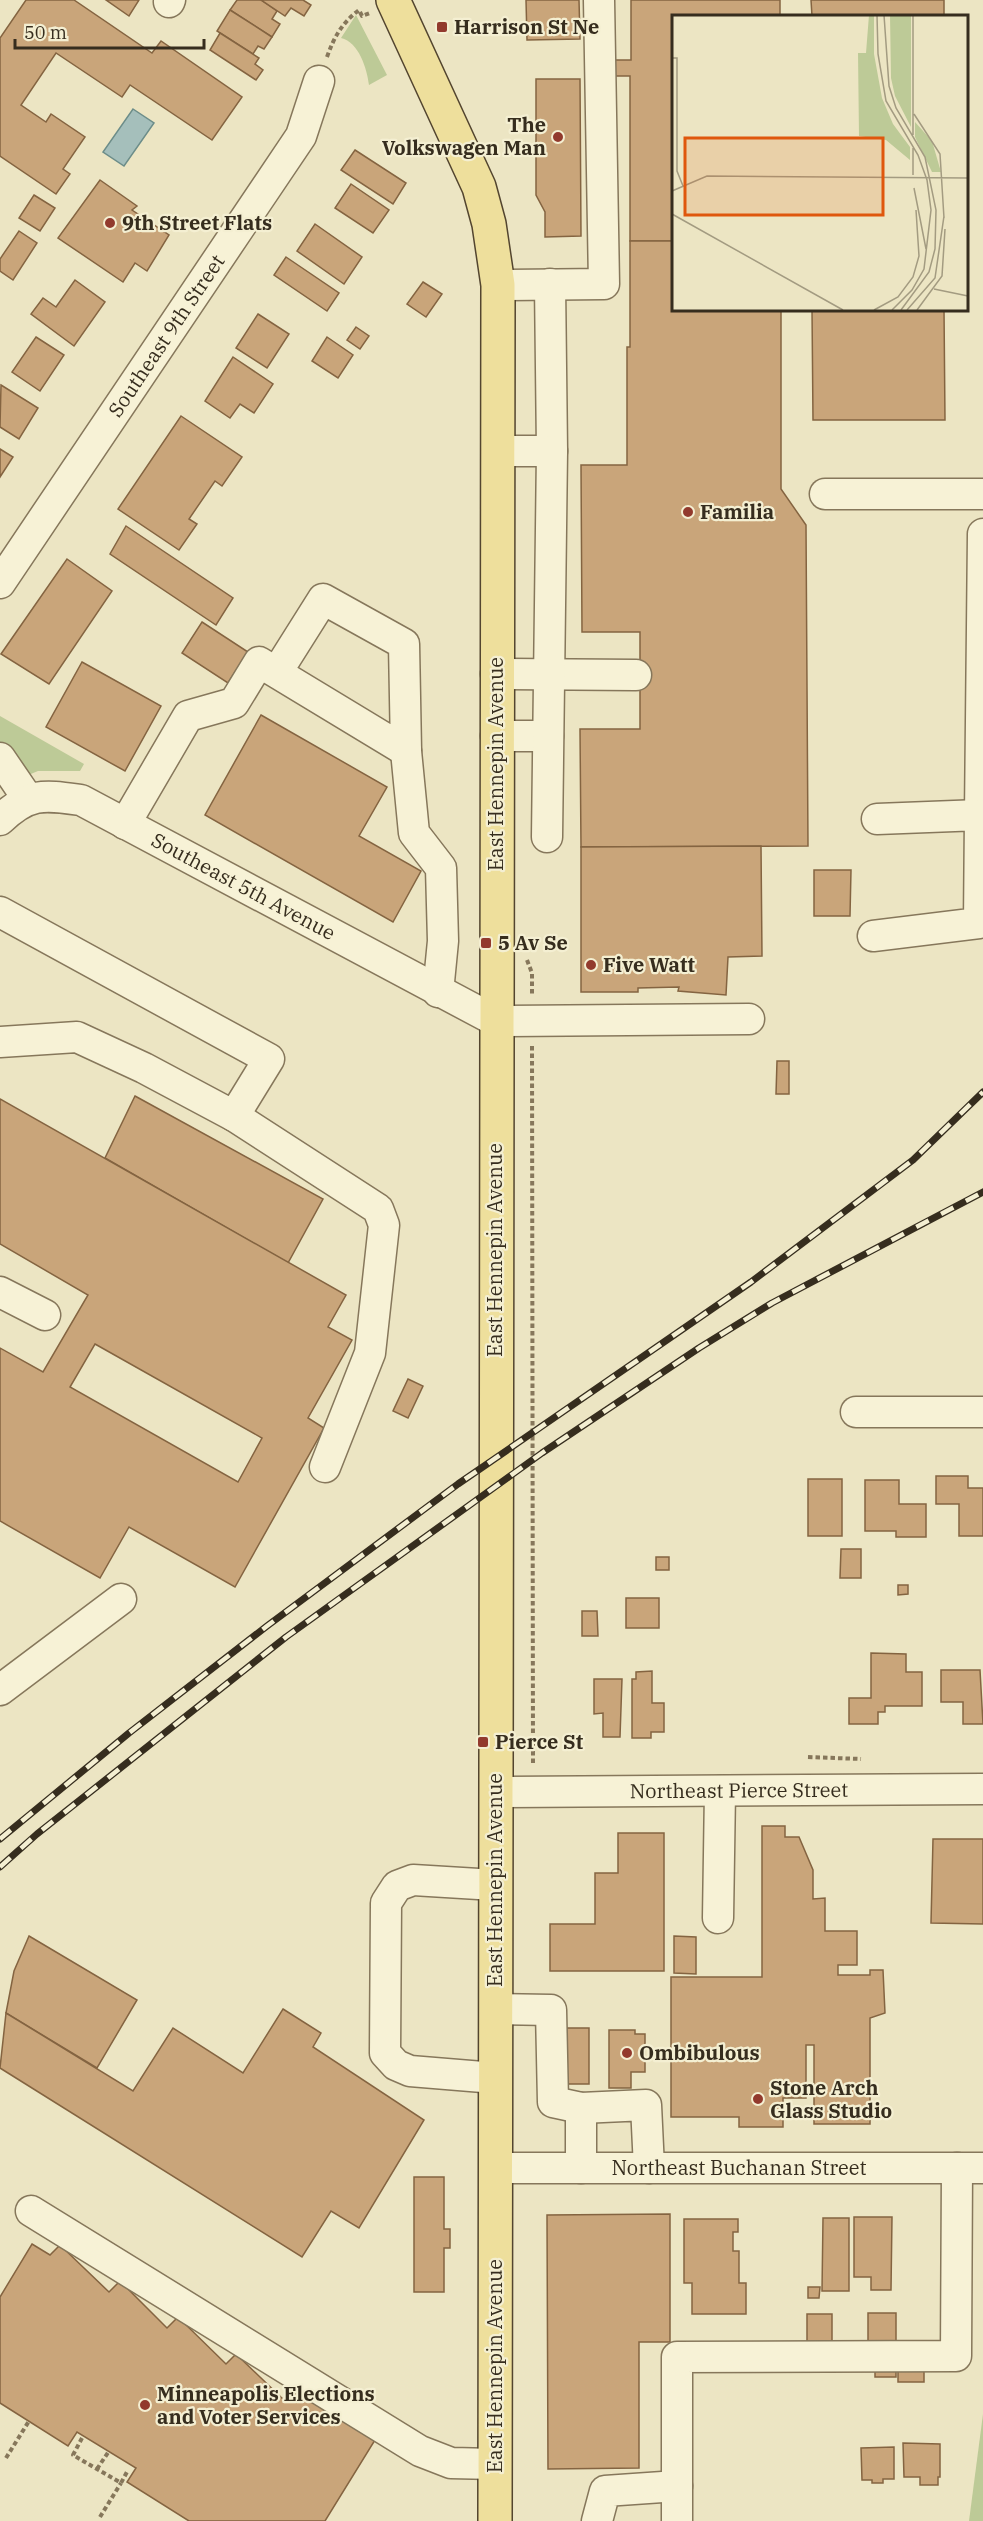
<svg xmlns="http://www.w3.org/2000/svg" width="983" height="2521" font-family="'IBM Plex Serif',serif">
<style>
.green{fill:#bdca97}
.water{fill:#a5bfbb;stroke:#6c8d89;stroke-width:1.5}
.building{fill:#c9a57a;stroke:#846441;stroke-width:1.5;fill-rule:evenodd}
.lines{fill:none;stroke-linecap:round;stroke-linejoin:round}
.minor-casing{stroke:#86775b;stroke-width:33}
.major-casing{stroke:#53452f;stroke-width:36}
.path{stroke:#86775b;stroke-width:4;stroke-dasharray:4.5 3;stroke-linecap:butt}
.minor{stroke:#f7f2d6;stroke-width:30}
.major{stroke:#eedf9c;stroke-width:33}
.rail-casing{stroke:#362d1e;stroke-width:7}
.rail{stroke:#f4efd2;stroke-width:4.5;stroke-dasharray:14;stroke-linecap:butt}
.poi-dot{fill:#923a2d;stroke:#f4efd2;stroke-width:2}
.labels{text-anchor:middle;stroke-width:4.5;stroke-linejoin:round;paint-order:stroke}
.poi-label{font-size:20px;font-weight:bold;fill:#362d1e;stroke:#f4efd2;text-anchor:start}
.street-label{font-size:20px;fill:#362d1e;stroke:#f4efd2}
.inset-road{fill:none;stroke:#a39b81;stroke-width:1.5}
.view{fill:#df570d;fill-opacity:0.15;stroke:#df570d;stroke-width:3}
.inset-edge{fill:none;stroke:#362d1e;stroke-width:3}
</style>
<rect width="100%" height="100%" fill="#ece5c3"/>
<g class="green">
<path d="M356,15L387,75L369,85C367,69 359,42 341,38Z"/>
<polygon points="0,716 84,764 80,771 38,771 26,776 0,749"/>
<polygon points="983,2414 983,2521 969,2521"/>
</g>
<polygon class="water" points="133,109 154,123 124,166 103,152"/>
<g class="building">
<polygon points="26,0 74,0 152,53 161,41 242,97 212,140 130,85 122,97 56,53 21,105 46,122 51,114 85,137 63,169 70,174 56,194 0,156 0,38"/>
<polygon points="106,0 139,0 129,16"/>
<polygon points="237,0 261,0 277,11 272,19 280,24 272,37 230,10"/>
<polygon points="261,0 303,0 311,5 304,16 291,8 285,16"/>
<polygon points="526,0 579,0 580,39 527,40"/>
<polygon points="631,0 780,0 780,16 674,16 674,241 630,241 630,76 607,76 607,60 631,60"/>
<polygon points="811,0 944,0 944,16 812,16"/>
<polygon points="230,10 272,37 264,49 258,46 253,54 217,31"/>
<polygon points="220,33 259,58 255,64 263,70 256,80 210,50"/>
<polygon points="536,79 580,79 581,236 545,237 545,212 536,195"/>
<polygon points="355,150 406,183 393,204 341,170"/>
<polygon points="100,180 137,206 132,210 169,235 147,271 135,263 123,282 58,238"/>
<polygon points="351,184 389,210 373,233 335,208"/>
<polygon points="34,195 55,208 40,231 19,218"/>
<polygon points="315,224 362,257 344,284 297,251"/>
<polygon points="19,231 37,243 13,280 0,271 0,259"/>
<polygon points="630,241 674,241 674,309 781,309 781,489 806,525 808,846 581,847 580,729 640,729 640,632 582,632 581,465 627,465 627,347 630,347"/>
<polygon points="286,257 339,293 327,311 274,275"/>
<polygon points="75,280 105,302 74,346 31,314 43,298 56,307"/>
<polygon points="423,282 442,294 426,317 407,304"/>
<polygon points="812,309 944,309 945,420 813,420"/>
<polygon points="258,314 289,334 267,368 236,348"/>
<polygon points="356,327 369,336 360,349 347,340"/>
<polygon points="36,337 64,355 40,391 12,372"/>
<polygon points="327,337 353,355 338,378 312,361"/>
<polygon points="233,357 273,384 254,413 240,404 230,418 205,401"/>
<polygon points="1,385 38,408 19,439 0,427"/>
<polygon points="181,416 242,457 222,486 215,481 189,519 197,524 179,550 118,509"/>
<polygon points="0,449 13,457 0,477"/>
<polygon points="126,526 233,598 216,625 110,554"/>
<polygon points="67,559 112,591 49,684 1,654"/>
<polygon points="202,622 248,652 228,683 182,653"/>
<polygon points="82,662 161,706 125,771 46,727"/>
<polygon points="261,715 387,787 359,836 421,871 393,922 205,815"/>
<polygon points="761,846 762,956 728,957 726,995 678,991 679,987 638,988 638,992 581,992 581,847"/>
<polygon points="814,870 851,870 850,916 814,916"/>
<polygon points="777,1061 789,1061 789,1094 776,1094"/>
<polygon points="135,1096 323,1199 288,1263 105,1158"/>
<path d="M0,1099L346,1295L328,1327L352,1340L308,1418L324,1428L235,1587L129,1527L100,1578L0,1521V1348L43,1372L88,1295L0,1244ZM95,1344L262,1438L238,1482L70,1387Z"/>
<polygon points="408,1379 423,1386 408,1418 393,1411"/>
<polygon points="936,1476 968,1476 968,1488 983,1488 983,1536 959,1536 959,1504 936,1504"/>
<rect x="808" y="1479" width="34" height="57"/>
<polygon points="865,1480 899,1480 899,1504 926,1504 926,1537 896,1537 896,1531 865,1531"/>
<polygon points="841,1549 861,1549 861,1578 840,1578"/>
<rect x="656" y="1557" width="13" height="13"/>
<polygon points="898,1585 908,1585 908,1594 898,1595"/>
<rect x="626" y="1598" width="33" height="30"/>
<polygon points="582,1611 597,1611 598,1636 582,1636"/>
<polygon points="871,1653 906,1654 906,1672 922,1672 922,1706 885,1706 885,1712 878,1712 878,1724 849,1724 849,1698 871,1698"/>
<polygon points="941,1670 980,1670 983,1724 963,1724 963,1702 941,1702"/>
<polygon points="652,1671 652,1703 664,1703 664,1732 651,1732 651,1738 632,1738 632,1679 636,1679 636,1672"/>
<polygon points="594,1679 622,1679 620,1737 603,1737 603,1713 594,1714"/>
<polygon points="762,1826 785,1826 785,1837 799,1837 813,1870 813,1899 825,1898 825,1931 857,1931 857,1965 838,1965 838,1975 870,1975 870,1970 883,1970 885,2013 870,2018 870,2124 814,2124 814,2045 806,2045 806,2098 783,2098 783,2127 739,2127 739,2117 671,2117 671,1977 762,1977"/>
<polygon points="618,1833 664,1833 664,1971 550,1971 550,1924 595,1924 595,1873 618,1873"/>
<polygon points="933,1839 983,1839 983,1924 931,1923"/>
<polygon points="29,1936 137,2000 97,2068 6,2013 14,1971"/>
<polygon points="674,1936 696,1937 696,1974 674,1973"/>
<polygon points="283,2009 321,2033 313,2047 424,2120 359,2228 331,2211 302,2257 0,2068 6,2013 133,2091 173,2028 243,2073"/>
<rect x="561" y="2028" width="28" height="56"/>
<polygon points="609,2030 635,2030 635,2034 645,2034 645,2072 631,2072 631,2088 609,2088"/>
<polygon points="414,2177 444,2177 444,2229 450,2229 450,2248 444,2248 444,2292 414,2292"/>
<polygon points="670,2214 670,2342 639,2342 639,2468 548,2469 547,2215"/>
<polygon points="854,2217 892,2217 891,2290 871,2290 871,2277 854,2277"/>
<polygon points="823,2218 849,2218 849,2291 822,2291"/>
<polygon points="684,2219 738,2219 738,2232 733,2232 733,2251 739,2251 739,2283 746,2283 746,2314 692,2314 692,2283 684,2283"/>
<polygon points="32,2244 50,2255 60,2245 109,2292 120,2281 167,2328 178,2317 226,2364 236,2354 285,2401 294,2391 375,2440 325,2521 189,2521 127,2482 136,2468 77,2432 68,2446 0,2403 0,2297"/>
<polygon points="808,2287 820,2287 819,2298 808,2298"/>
<rect x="868" y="2313" width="28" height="30"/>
<rect x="807" y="2314" width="25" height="31"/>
<rect x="875" y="2361" width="21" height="16"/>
<rect x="898" y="2361" width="26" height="21"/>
<polygon points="903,2443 940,2444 940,2477 938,2477 938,2485 920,2485 920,2477 904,2477"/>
<polygon points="894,2447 894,2479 883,2479 883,2483 872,2483 872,2480 862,2480 861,2448"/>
</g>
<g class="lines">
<g class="minor-casing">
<g id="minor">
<polyline points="169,2 170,0"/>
<polyline points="498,285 604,284 599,0"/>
<polyline points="497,451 552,451 550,284"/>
<polyline points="825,494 983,494"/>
<polyline points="983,534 980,815 983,814"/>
<path id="s1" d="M0,583L301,136L319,81"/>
<polyline points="496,674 636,675"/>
<polyline points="496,736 548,736"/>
<polyline points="406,751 414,833 441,868 443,941 438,992"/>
<polyline points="0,758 28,799"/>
<path id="s2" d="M0,820C29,792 44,795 81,800L496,1021L749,1019"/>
<polyline points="125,824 188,716 234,703 259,662 406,751 404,644 323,599 277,672"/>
<polyline points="547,837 552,451"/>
<polyline points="0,912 269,1059 234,1116 144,1068 77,1037 0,1042"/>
<polyline points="873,936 979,923 980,815 877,819"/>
<polyline points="234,1116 378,1209 384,1225 370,1353 325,1467"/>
<polyline points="0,1292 45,1315"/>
<polyline points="856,1412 983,1412"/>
<polyline points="0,1690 121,1599"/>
<path id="s3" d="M495,1792L983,1789"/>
<polyline points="495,1885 413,1880 397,1886 386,1903 385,2053 396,2065 410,2071 495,2078"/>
<polyline points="718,1918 720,1791"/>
<polyline points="495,2009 551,2010 553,2102 581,2108 646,2105 649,2168"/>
<polyline points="581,2108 581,2168"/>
<path id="s4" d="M495,2168H983"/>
<polyline points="31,2211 420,2451 451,2463 495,2464"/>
<polyline points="597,2521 605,2491 677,2486"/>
<polyline points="677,2521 677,2357 956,2356 957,2168"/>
</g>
</g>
<g class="major-casing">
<polyline id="major" points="393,0 479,187 489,224 498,285 495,2521"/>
</g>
<g class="path">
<path d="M327,57C334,37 342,23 359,10L362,16L370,13"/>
<polyline points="527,960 532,973 532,994"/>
<polyline points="532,1046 533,1765"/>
<polyline points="808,1757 861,1759"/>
<polyline points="82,2438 73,2455 121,2483 128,2470"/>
<polyline points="6,2458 29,2421"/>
<polyline points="97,2469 109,2451"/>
<polyline points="100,2517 121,2483"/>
</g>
<use href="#minor" class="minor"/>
<use href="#major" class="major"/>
<g class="rail-casing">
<g id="rail">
<polyline points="0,1839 129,1733 267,1626 458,1484 751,1282 913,1160 983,1092"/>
<polyline points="0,1867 37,1834 286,1637 542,1453 699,1348 772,1303 983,1192"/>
</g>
</g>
<use href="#rail" class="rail"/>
</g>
<g class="poi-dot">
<rect x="436" y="21" width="12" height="12" rx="3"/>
<circle cx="558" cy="137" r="6"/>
<circle cx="110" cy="223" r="6"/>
<circle cx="688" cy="512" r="6"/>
<rect x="480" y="937" width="12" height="12" rx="3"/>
<circle cx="591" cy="965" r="6"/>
<rect x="477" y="1736" width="12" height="12" rx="3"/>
<circle cx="627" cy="2053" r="6"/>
<circle cx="758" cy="2099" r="6"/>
<circle cx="145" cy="2405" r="6"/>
</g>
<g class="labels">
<g class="poi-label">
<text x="454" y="34">Harrison St Ne</text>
<text x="546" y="132" text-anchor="end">The<tspan x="546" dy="23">Volkswagen Man</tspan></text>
<text x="122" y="230">9th Street Flats</text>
<text x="700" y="519">Familia</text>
<text x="498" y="950">5 Av Se</text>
<text x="603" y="972">Five Watt</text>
<text x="495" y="1749">Pierce St</text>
<text x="639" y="2060">Ombibulous</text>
<text x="770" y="2095">Stone Arch<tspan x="770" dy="23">Glass Studio</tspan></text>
<text x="157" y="2401">Minneapolis Elections<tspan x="157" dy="23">and Voter Services</tspan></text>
</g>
<g class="street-label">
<text dy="7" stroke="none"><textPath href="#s1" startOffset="298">Southeast 9th Street</textPath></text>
<text transform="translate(496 764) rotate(-90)" y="7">East Hennepin Avenue</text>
<text dy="7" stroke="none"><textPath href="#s2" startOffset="272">Southeast 5th Avenue</textPath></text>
<text transform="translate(495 1250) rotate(-90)" y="7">East Hennepin Avenue</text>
<text dy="7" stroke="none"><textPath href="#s3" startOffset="244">Northeast Pierce Street</textPath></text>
<text transform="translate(495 1880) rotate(-90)" y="7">East Hennepin Avenue</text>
<text dy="7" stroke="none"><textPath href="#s4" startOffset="244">Northeast Buchanan Street</textPath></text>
<text transform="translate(495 2366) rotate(-90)" y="7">East Hennepin Avenue</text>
</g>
</g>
<g transform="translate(672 15)">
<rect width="296" height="296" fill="#ece5c3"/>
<path d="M197,0H202V39L210,83L221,109L238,132V145L214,125L187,121L186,38H194ZM218,0H239V112L223,81L219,63ZM243,107L260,126L269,157H260L243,122Z" fill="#bdca97"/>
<path class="inset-road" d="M205,0L206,39L214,86L246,140L255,165L259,195L252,254L240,275L220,295M212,0L217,71L224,93L253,142L264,195L263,234L257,257L229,295M241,0V120M0,43H5V156L11,171M242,99L268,139L272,203M241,133V160M242,173L254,234M0,176L35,161L296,163M0,199L171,295M262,274L296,281M202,295L226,282L241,262L247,241L244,195M235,295L263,263L272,201M245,295L270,261L273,214"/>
<path class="view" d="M13,123H211V200H13Z"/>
<rect width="296" height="296" class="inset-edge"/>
</g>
<path d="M15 39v9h189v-9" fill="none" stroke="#362d1e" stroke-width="3"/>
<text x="24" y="39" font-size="18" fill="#362d1e" stroke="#f4efd2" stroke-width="4.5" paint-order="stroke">50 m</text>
</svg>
